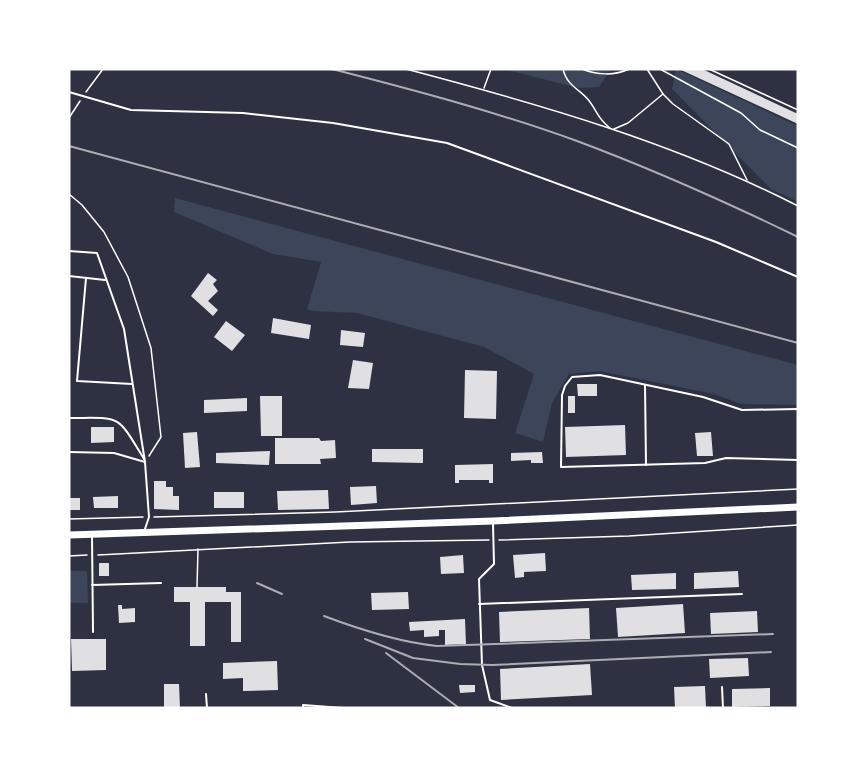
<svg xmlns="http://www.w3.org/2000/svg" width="867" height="777" font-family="'Exo 2',sans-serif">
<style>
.green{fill:#3c4559}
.building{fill:#e0e0e3}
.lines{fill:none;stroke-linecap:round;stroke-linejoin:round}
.path{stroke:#fff;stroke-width:1.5}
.service{stroke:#fff;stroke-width:2}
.secondary{stroke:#fff;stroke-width:7}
.rail{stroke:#abadb3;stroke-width:2}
</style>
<rect width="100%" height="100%" fill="#2d3142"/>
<g class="green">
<polygon points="503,69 611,69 599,87 578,88"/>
<polygon points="676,69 798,126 798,202 771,189 672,89"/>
<polygon points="175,198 798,365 798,405 741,404 714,394 599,371 569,374 552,403 543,442 515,433 534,374 484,347 357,313 313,311 307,309 321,262 273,254 174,212"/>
<polygon points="69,571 87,571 88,603 70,603"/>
</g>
<g class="building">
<polygon points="679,69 702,69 798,114 798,124"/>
<polygon points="208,273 217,280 213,284 218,291 208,301 218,310 213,316 191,296"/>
<polygon points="273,318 311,325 309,339 271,333"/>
<polygon points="226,321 245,335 232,351 214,337"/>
<polygon points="341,330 365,333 363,347 340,345"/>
<polygon points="353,360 373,363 369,389 348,388"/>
<polygon points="465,370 497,371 496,419 464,418"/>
<polygon points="577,384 597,384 597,396 578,396"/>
<polygon points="260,396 282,396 282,436 261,436"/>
<rect x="568" y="396" width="7" height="17"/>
<polygon points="247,398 247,411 204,413 204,400"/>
<polygon points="625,425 626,455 566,457 565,427"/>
<polygon points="91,427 114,427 114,442 91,443"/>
<polygon points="197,432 200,467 185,468 183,433"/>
<polygon points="711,432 713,456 697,456 695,433"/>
<polygon points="275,438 319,438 321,441 335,440 336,458 320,459 321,464 275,464"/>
<polygon points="372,449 423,449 423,463 372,462"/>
<polygon points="270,451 269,465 216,463 216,453"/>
<polygon points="542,452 543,463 531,463 531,460 511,461 511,453"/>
<polygon points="493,464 493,483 489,483 489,480 459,480 459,483 455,483 455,465"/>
<polygon points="154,481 166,481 166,487 173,487 173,496 179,496 179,510 154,509"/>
<polygon points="376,486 377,503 351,505 350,487"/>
<polygon points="328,490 329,509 278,510 277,491"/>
<rect x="214" y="492" width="30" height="16"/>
<polygon points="118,496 118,508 94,508 93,497"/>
<rect x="69" y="498" width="11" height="12"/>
<polygon points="545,553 546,571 524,572 524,577 515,578 513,555"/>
<polygon points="463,555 464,573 441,574 440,557"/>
<rect x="99" y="563" width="10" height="13"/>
<polygon points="738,571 739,587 694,589 694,573"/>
<polygon points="676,573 676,589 632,590 631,575"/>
<polygon points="174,587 226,587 226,592 241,592 241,642 231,642 231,602 205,602 205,646 190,646 190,602 174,602"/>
<polygon points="408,592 409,609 372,610 371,593"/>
<polygon points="683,604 685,633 618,637 616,608"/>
<polygon points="118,605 122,605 122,609 135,608 135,622 119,623"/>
<polygon points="589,608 590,639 500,642 499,612"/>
<polygon points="757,611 758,632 711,634 710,613"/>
<polygon points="465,619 466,644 445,645 445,630 439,630 439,636 424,637 424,630 410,631 409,622"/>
<polygon points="71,639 106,639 106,670 72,671"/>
<polygon points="748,658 749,676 710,678 709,659"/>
<polygon points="277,661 278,690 243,691 243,678 223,679 223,663"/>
<polygon points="590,664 592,695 501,700 500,669"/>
<polygon points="164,684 179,684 180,708 164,708"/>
<polygon points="459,685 475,685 475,692 460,693"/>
<polygon points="705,686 706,708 675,708 674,687"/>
<polygon points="770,688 770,706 732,707 732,689"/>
</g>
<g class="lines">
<g class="path">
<path d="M406,69C539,104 675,143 798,206"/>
<path d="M563,69C567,87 582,90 590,102C598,113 598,119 610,128"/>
<path d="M582,69C596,75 615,76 629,69"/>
<polyline points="647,69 663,94 673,104 729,144 747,180"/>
<polyline points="660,69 741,113 760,130 798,148"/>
<polyline points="709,69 798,110"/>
<polyline points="484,88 491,69"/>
<polyline points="86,92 103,69"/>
<polyline points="69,118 80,101"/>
<polyline points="614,129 628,123 663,94"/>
<polyline points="69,194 82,205 104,232 128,277 151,348 161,437 149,456"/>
<polyline points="154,517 335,512 798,489"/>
<polyline points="69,519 143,517"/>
<polyline points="499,540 629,536 798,525"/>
<polyline points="98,555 350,542 489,540"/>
<polyline points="69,556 87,555"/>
<polyline points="197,587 198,549"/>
</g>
<g class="service">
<polyline points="69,92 131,110 243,113 333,123 447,143 716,242 798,277"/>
<polyline points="69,251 97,253 124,329 145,462 149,517 144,532"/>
<polyline points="69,276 105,280"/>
<polyline points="86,278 77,381 132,384"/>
<polyline points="645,385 646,465"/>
<polyline points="798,409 742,410 703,397 600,375 572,377 565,386 562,395 561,467 705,463 726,458 798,460"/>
<path d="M69,418C122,418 116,413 144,459"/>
<polyline points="69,452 114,453 145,462"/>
<polyline points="493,524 494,564 479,579 482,665 490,700 512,708"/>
<polyline points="92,536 93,632"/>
<polyline points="92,585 161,583"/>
<polyline points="479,604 742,594"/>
<polyline points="722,687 723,708"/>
<polyline points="206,694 207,708"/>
<polyline points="303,708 303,705 343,708"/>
</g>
<polyline class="secondary" points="69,535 493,521 798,507"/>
<g class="rail">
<path d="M332,69C414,90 497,112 577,141C652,169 726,202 798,237"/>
<polyline points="69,146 798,343"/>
<polyline points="257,583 282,594"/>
<path d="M324,616C361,630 398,642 437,646L773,634"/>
<polyline points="365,639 413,658 460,664 492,665 771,652"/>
<polyline points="386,653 459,708"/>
</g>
</g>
<rect width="867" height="777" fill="none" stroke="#ffffff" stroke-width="141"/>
</svg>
